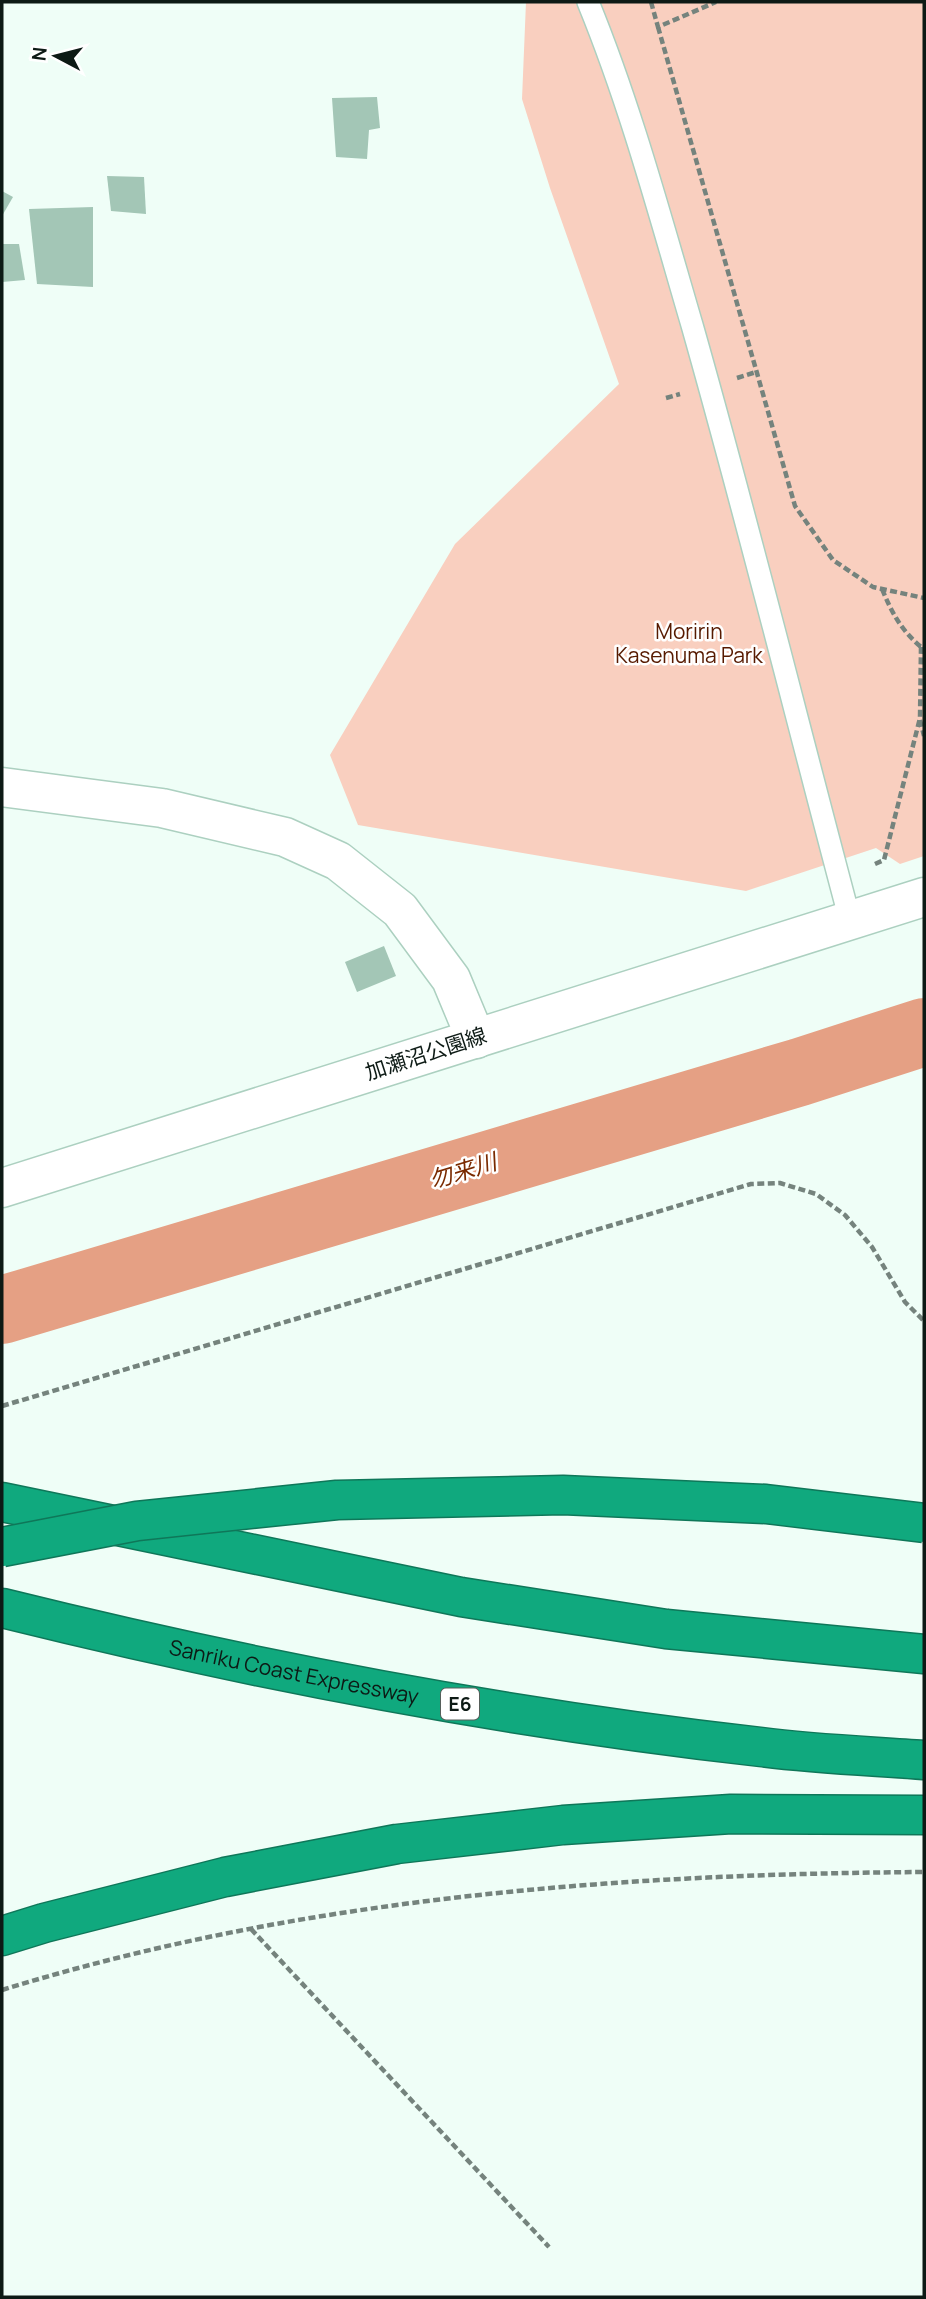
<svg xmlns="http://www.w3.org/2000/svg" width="926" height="2299" font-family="Manrope,'Noto Sans JP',sans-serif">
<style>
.green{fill:#f9cfbf}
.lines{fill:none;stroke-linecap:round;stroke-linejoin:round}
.river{stroke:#e5a084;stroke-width:68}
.building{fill:#a3c6b6}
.lane-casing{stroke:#acd0c0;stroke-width:24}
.secondary-casing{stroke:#acd0c0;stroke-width:41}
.highway-casing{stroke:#0f7759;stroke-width:41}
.path{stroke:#75837d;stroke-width:4.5;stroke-dasharray:7 3.5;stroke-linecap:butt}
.lane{stroke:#fff;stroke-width:21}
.secondary{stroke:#fff;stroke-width:38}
.highway{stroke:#10a97e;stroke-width:38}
.highway-bridge-casing{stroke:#0f7759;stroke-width:41;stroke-linecap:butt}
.highway-bridge{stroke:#10a97e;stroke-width:38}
.labels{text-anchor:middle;stroke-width:5;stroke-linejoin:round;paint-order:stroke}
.shield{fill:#fff;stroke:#565f5b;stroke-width:2}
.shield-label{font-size:19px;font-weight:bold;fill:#0d1a15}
.park-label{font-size:21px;fill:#571a00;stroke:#fff}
.street-label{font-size:21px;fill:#0d1a15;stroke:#fff}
.water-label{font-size:23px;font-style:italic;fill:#7a2a00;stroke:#fff}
</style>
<rect width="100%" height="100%" fill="#effef7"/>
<polygon class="green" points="526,2 924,2 924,856 900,864 876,848 746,891 358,825 330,755 455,544 619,384 550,188 522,99"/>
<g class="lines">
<polyline class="river" points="2,1310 800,1072 924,1032"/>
</g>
<g class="building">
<polygon points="377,97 380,128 369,130 367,159 336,157 332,98"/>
<polygon points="107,176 144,177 146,214 111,211"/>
<polygon points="2,191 13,197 2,216"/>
<polygon points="93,207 93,287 37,284 29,209"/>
<polygon points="2,244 19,244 25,280 2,282"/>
<polygon points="384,946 396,976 357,992 345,962"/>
</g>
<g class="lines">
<g class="lane-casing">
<path id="lane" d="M588,2C631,107 660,216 692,325C748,522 797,721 850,920"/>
</g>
<g class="secondary-casing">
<g id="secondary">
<polyline points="2,787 162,808 285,837 338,861 400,910 451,979 476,1039"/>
<polyline points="2,1188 924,897"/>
</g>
</g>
<g class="highway-casing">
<g id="highway">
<polyline points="2,1502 461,1597 666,1629 924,1654"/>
<path id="s1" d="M2,1608C252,1670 505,1718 761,1747C815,1754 870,1756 924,1760"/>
<polyline points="2,1936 44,1923 225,1877 397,1844 563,1825 731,1814 924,1815"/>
</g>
</g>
<g class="path">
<polyline points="651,2 658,27 716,2"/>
<polyline points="658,27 795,506 833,560 873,587 924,598"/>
<polyline points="737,378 756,372"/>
<polyline points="666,398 680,394"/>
<path d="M882,589C892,613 901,630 921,647"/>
<polyline points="920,720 924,736"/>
<polyline points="875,864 884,860 920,718 921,647 924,646"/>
<polyline points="2,1406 751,1184 780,1183 816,1194 845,1215 872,1247 905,1302 924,1321"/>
<polyline points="251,1929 549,2247"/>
<path d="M2,1990C300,1898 614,1874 924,1872"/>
</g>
<use href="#lane" class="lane"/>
<use href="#secondary" class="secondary"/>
<use href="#highway" class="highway"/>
<g class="highway-bridge-casing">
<polyline id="highway-bridge" points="2,1547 137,1521 337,1500 563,1495 766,1504 924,1523"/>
</g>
<use href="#highway-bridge" class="highway-bridge"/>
</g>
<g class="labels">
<rect class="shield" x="441" y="1688.5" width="38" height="31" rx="5"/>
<g class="shield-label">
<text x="460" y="1711">E6</text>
</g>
<g class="park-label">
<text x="689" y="639">Moririn<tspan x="689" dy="24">Kasenuma Park</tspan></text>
</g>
<g class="street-label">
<text transform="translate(426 1054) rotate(-18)" y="7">加瀬沼公園線</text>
<text dy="7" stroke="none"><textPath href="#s1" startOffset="299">Sanriku Coast Expressway</textPath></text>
</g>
<g class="water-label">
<text transform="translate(463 1171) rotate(-17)" y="8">勿来川</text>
</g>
</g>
<rect width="926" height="2299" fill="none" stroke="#0d1a15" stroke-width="7"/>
<g transform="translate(56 56) rotate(277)" stroke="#ffffff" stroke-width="5" paint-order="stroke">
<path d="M0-5L12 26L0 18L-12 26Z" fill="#0d1a15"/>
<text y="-10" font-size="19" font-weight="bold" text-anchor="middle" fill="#0d1a15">N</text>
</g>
</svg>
